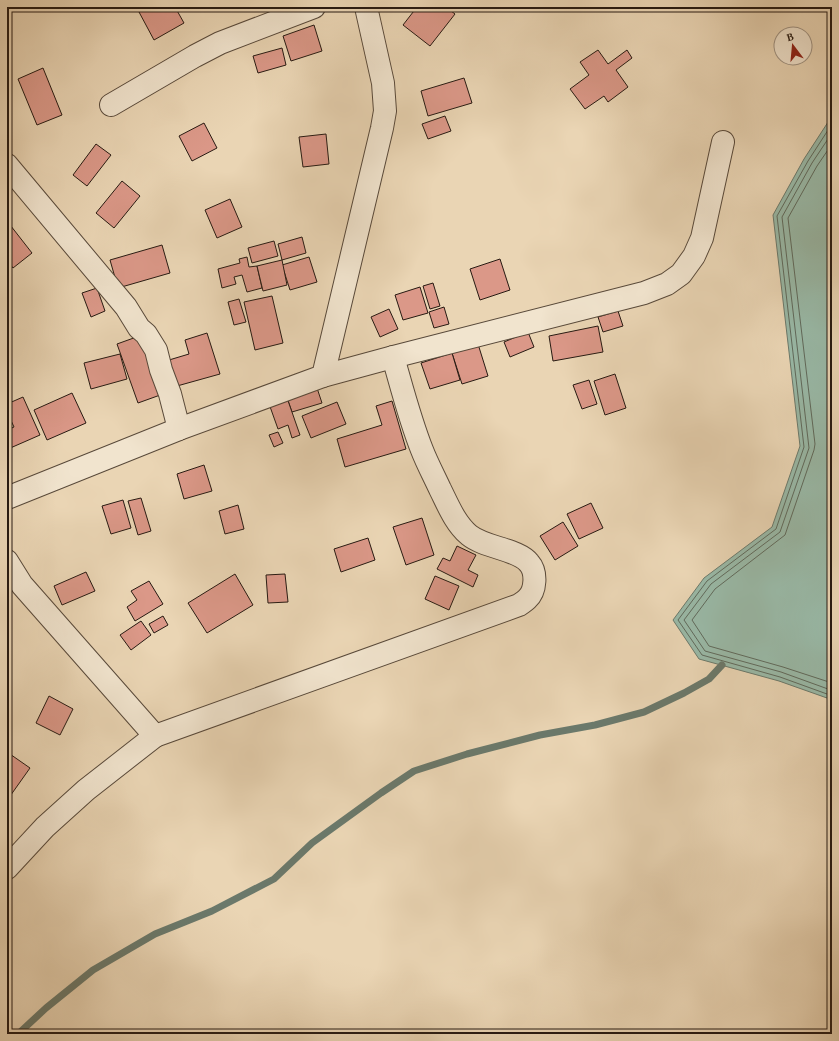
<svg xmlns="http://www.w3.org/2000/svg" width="839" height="1041" font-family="'Gentium Book Plus',serif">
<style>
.water{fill:#99b9a7;stroke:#6b796b}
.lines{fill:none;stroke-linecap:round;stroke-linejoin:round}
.shore{stroke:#606a5c;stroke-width:1}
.stream{stroke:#6b796b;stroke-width:7}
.building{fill:#db9888;stroke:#271a12}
.minor-casing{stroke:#58493a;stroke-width:24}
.minor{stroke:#f1e4ce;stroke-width:22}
</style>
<rect width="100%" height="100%" fill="#ead5b4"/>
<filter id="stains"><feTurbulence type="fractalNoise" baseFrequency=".005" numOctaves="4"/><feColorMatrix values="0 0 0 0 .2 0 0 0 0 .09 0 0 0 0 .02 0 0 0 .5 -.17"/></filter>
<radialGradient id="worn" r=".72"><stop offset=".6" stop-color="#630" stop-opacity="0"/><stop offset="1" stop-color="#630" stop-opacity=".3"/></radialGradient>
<polygon class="water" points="832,116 832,698 827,698 779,681 699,659 673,620 704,578 772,527 800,446 773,215 804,159"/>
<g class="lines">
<g class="shore">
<polyline points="832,124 808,161 777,216 804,447 776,529 707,581 678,620 702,655 780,677 827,694 832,694"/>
<polyline points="832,133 812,163 782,217 809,448 780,532 711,584 684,620 705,651 781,672 828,689 832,689"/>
<polyline points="832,144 817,166 788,218 815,444 814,450 785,535 715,589 692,620 709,646 783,667 832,683"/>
</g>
<polyline class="stream" points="18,1034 46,1008 93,970 155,934 212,911 274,879 312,843 381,793 414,771 467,754 540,735 595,725 644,712 684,693 709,679 722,665"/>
</g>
<g class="building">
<polygon points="148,7 175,7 184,23 154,40 139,12"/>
<polygon points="417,7 446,7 455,14 430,46 403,25"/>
<polygon points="314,25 322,51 291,61 283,36"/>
<polygon points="282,48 286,65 258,73 253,56"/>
<polygon points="598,50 608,64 627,50 632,58 616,70 628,87 608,102 604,96 585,109 570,89 589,75 580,62"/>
<polygon points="43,68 62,115 37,125 18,79"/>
<polygon points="464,78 472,103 428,116 421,91"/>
<polygon points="445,116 451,131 428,139 422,124"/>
<polygon points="204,123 217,148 192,161 179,136"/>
<polygon points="326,134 329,164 303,167 299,137"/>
<polygon points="96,144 111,155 87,186 73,175"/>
<polygon points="122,181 140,196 114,228 96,213"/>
<polygon points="230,199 242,227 217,238 205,210"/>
<polygon points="7,221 32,253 13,268 7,260"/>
<polygon points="302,237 306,253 282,260 278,244"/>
<polygon points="274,241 278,256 252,263 248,248"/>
<polygon points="162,245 170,273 118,288 110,260"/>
<polygon points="247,257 249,267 257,266 262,288 247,292 242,275 234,277 236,284 222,288 218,269 240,263 239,259"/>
<polygon points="309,257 317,282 290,290 282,265"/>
<polygon points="500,259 510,290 480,300 470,269"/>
<polygon points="282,260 287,285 263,291 257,266"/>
<polygon points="433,283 440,306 430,309 423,286"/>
<polygon points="420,287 428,313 403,320 395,295"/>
<polygon points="97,288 105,311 91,317 82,293"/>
<polygon points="272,296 283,343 255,350 244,302"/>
<polygon points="239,299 246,322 234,325 228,302"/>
<polygon points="444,307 449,324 434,328 429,312"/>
<polygon points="389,309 398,329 380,337 371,317"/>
<polygon points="618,311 623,326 603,332 598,317"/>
<polygon points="598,326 603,352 553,361 549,336"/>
<polygon points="528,332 534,347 510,357 504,342"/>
<polygon points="207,333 220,374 177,386 169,360 189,354 185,340"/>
<polygon points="142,335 163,394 138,403 117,344"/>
<polygon points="478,344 488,376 462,384 452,353"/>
<polygon points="452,353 460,380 430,389 421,363"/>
<polygon points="120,354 127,379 91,389 84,363"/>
<polygon points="615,374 626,408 605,415 594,381"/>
<polygon points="589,380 597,404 582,409 573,385"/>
<polygon points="316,385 322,403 292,412 286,395"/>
<polygon points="72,393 86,423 47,440 34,410"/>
<polygon points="286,395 300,435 292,438 288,425 278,429 268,401"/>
<polygon points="23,397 40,435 8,449 7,430 14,427 7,412 7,404"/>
<polygon points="392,401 406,449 345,467 337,439 382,425 376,406"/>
<polygon points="337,402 346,424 311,438 302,416"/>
<polygon points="278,432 283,443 274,447 269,435"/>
<polygon points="204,465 212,491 184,499 177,474"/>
<polygon points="141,498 151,531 138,535 128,501"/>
<polygon points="123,500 131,528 111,534 102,506"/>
<polygon points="591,503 603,528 579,539 567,514"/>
<polygon points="238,505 244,529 225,534 219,511"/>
<polygon points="422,518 434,555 406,565 393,527"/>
<polygon points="563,522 578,546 555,560 540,536"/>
<polygon points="368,538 375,560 341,572 334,549"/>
<polygon points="457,546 476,555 468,570 478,575 473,587 437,569 443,558 450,561"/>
<polygon points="86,572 95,591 62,605 54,586"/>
<polygon points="235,574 253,605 207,633 188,603"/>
<polygon points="285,574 288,602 268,603 266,575"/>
<polygon points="435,576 459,586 449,610 425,599"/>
<polygon points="149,581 163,604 135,621 127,607 137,600 131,591"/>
<polygon points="163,616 168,625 154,633 149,624"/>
<polygon points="141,621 151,635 131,650 120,635"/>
<polygon points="49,696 73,709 60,735 36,723"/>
<polygon points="7,752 30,768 8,799 7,798"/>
</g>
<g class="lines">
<g class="minor-casing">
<g id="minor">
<polyline points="111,105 195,56 220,43 314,7"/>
<polyline points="7,165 126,307 139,328 146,334 156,350 161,370 170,394 179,429"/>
<polyline points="323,376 393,357 644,293 667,284 681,274 694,256 702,238 723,142"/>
<polyline points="7,498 179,429 323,376 382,128 385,111 383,83 366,7"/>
<polyline points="7,561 22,585 155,736 86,790 45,827 7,868"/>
<path d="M155,736L519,605C522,603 525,601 527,599C536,591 537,572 529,563C518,549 485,548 469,535C455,523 448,505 440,489C434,476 427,463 422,450C410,420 402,388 393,357"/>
</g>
</g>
<use href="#minor" class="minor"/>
</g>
<rect width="839" height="1041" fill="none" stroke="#ead5b4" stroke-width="24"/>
<rect x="8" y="8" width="823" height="1025" fill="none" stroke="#271a12" stroke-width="2"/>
<rect x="12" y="12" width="815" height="1017" fill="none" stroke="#271a12"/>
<g transform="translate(793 46) rotate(344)"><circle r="19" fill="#f1e4ce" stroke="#a09383"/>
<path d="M0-3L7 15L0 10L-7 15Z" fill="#8f2418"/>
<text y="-6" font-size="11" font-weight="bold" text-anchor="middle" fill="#271a12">B</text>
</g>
<rect width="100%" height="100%" filter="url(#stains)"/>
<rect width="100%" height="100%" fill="url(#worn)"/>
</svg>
